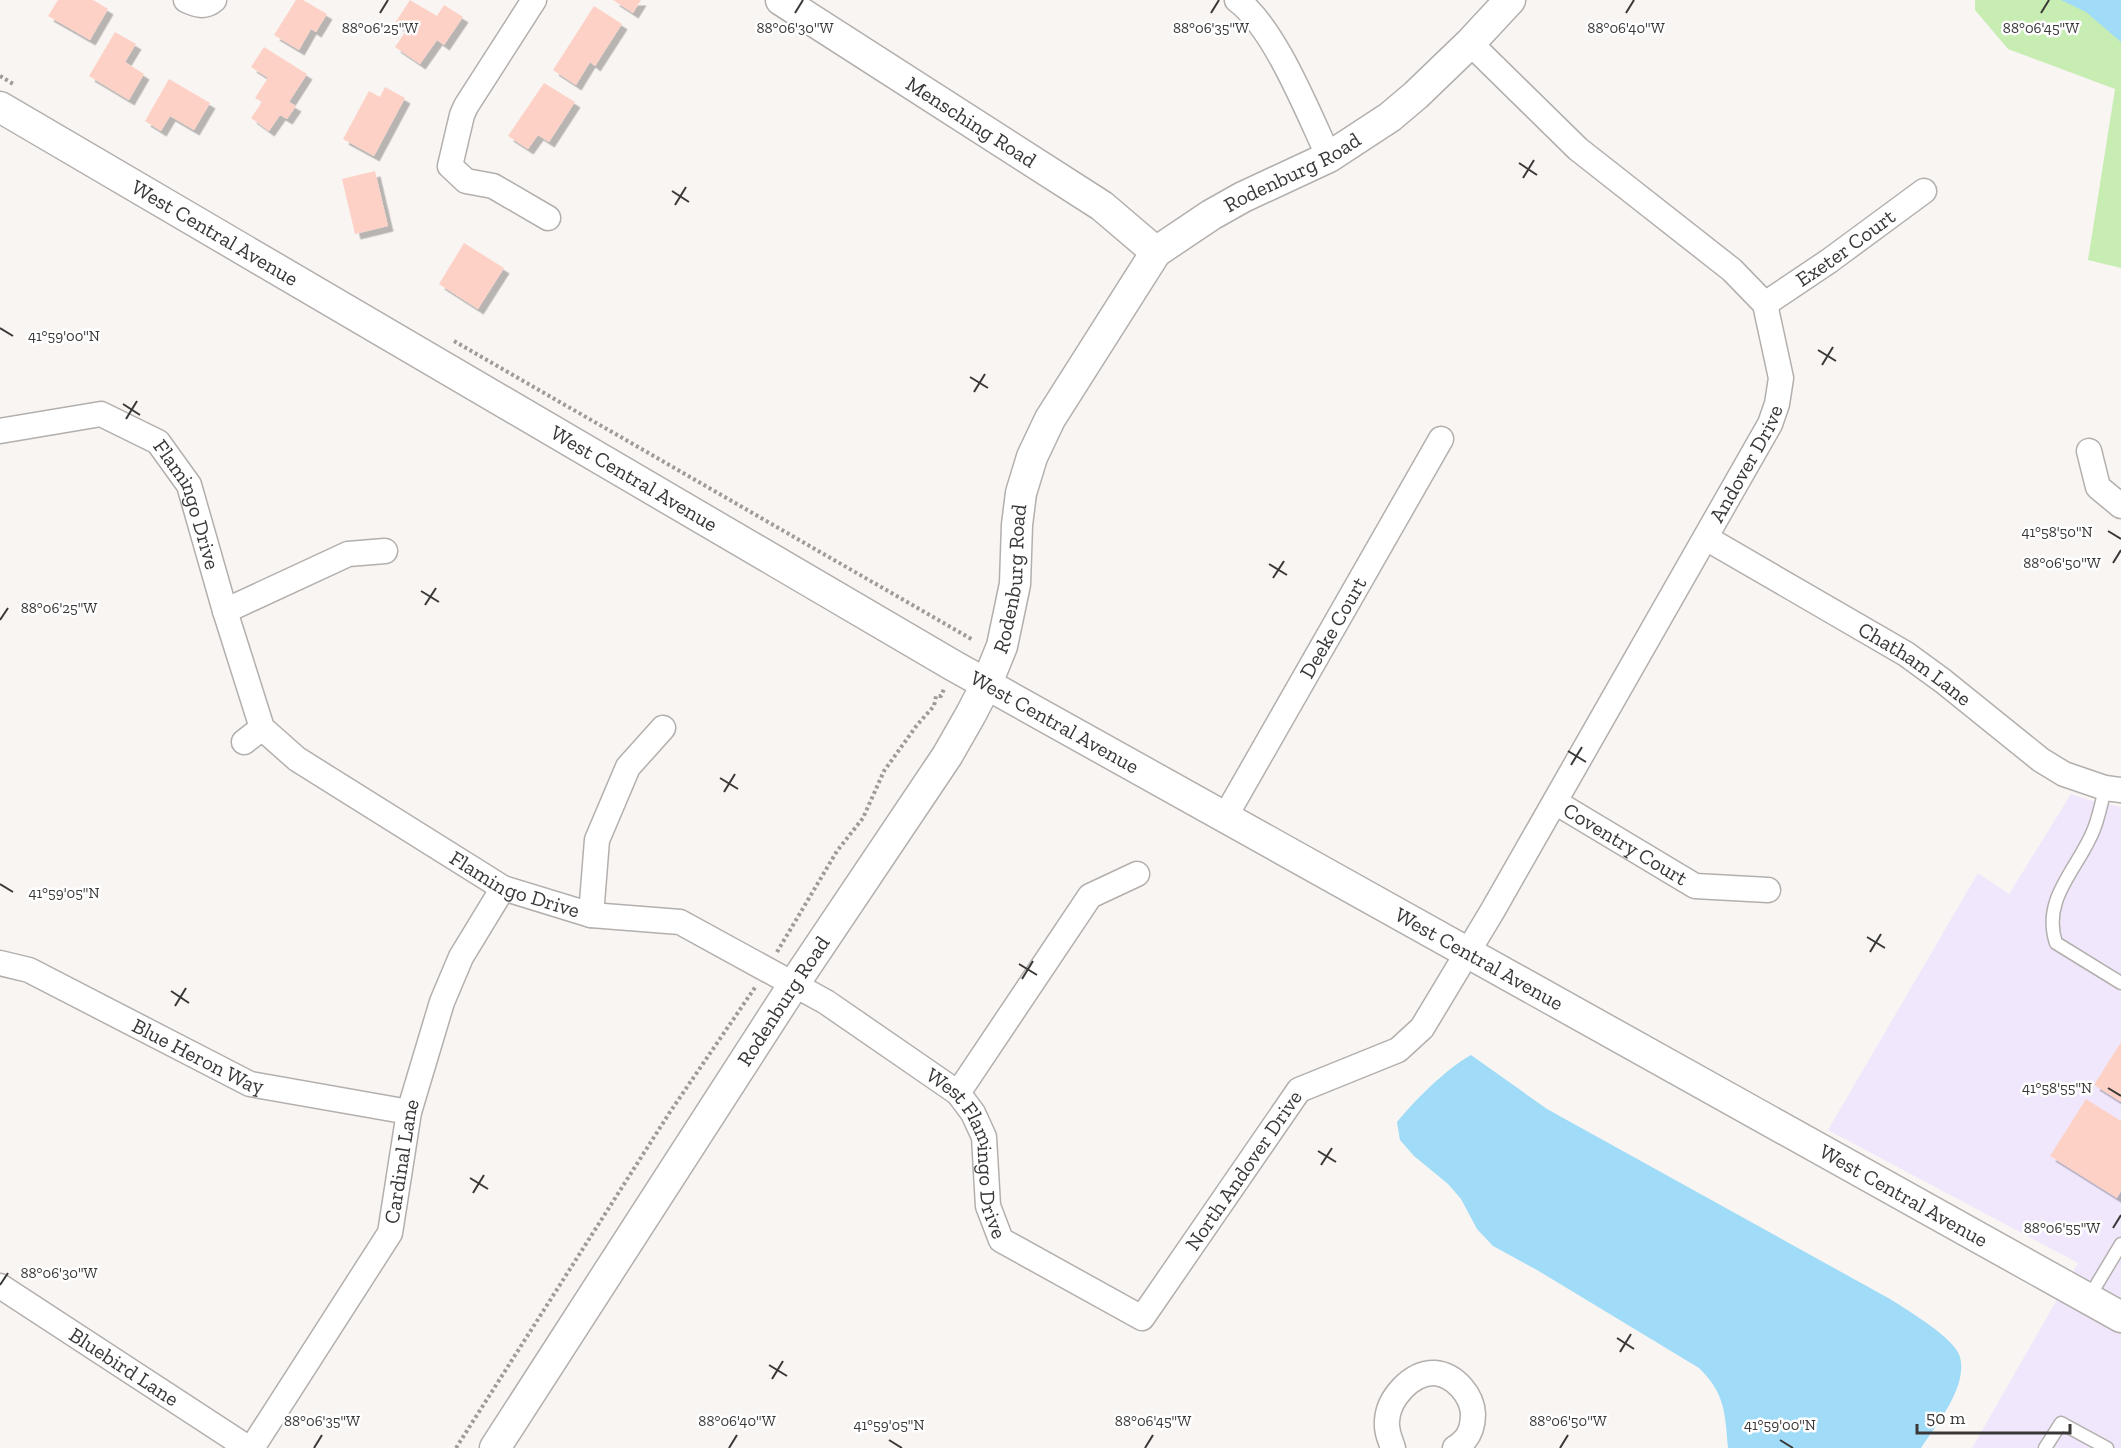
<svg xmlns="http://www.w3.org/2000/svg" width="2121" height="1448" font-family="'Zilla Slab',serif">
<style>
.industrial{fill:#f0e7fd}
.green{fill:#c7edb3}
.water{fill:#a0dcf7}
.building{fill:#fed1c6;filter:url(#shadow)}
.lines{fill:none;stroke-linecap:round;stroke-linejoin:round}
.service-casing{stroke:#b3afad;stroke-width:15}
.minor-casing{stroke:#b3afad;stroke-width:27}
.tertiary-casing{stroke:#b3afad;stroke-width:33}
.path{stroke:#9e9b99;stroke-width:4;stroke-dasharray:3 3;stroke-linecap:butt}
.service{stroke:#fff;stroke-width:12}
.minor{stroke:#fff;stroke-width:24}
.tertiary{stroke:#fff;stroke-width:30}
.ticks{fill:none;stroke:#3a3837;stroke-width:2}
.labels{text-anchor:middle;stroke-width:5;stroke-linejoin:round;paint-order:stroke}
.street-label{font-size:21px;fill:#3a3837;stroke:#fff}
.ticks-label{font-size:15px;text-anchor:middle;fill:#3a3837;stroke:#fff;stroke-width:5;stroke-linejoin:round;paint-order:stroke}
</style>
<defs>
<filter id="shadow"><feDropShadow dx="5.5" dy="5.5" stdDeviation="0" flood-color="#0004"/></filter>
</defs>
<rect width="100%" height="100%" fill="#f9f5f3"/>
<polygon class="industrial" points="2071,794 2089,800 2121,807 2121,1448 1972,1448 2078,1263 1828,1130 1978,873 2009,894"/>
<polygon class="green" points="1975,0 2121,0 2121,268 2088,260 2115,89 2008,49 1975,10"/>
<g class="water">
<polygon points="2061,0 2121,0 2121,42 2086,12"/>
<path d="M1471,1055L1547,1109L1890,1299C1907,1310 1955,1338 1960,1357C1968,1387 1936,1425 1921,1448H1728C1725,1413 1725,1393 1699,1368L1537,1270L1493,1246L1477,1229L1461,1199L1448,1184L1414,1156L1400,1140L1397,1122C1414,1101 1447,1068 1471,1055Z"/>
</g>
<g class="building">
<polygon points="58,0 93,0 108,9 90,40 48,16"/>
<polygon points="296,0 303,0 327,14 316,32 311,29 299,50 274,35"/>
<polygon points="410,0 437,16 444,5 463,17 444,45 437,40 420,64 395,47 406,31 395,23"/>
<polygon points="613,0 641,0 633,13"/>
<polygon points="594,6 622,24 595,66 590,62 576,85 553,70"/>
<polygon points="115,32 136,44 125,62 144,74 129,100 89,76"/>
<polygon points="264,47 307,74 289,102 296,106 287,119 280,115 269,131 251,118 262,102 255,98 268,78 251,67"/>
<polygon points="169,79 210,103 194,130 170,116 161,131 145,121"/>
<polygon points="544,83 575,102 549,142 538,135 528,149 508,136"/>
<polygon points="385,87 405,98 374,156 343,139 369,91 380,97"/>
<polygon points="375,171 388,226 355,234 342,179"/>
<polygon points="464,243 504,268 478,309 439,284"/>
<polygon points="2121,1042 2121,1102 2094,1085"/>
<polygon points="2086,1099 2121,1121 2121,1191 2117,1198 2050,1156"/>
</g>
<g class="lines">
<g class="service-casing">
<g id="service">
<path d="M2105,788C2102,802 2099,816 2094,829C2079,868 2041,898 2056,943L2121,983"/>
<polyline points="2088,1299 2121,1244"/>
<polyline points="2045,1448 2061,1423 2107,1448"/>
</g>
</g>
<g class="minor-casing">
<g id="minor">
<path d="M186,0C196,5 205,8 214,0"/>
<polyline points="534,0 466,106 462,115 450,166 466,181 493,186 548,218"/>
<path d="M1237,0C1275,28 1308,113 1329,157"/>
<path id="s1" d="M1765,304L1829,261L1924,191"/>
<path id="s2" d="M0,431L101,414L158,442L189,485L225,611L262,728L297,759L503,888L591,915L680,922L826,1002L958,1093L973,1113L984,1137L988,1206L1001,1240L1142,1318L1299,1090L1398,1050L1422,1028L1493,910L1770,424L1777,404L1781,378L1765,304L1732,270L1578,149L1470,43"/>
<polyline points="2089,451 2098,487 2121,506"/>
<path id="s3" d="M1706,538L1906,654L1943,681L2041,760L2064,774L2105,788L2121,790"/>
<polyline points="225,611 348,554 385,551"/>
<polyline points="244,742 262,728"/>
<path id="s4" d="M1555,802L1695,886L1768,890"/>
<path id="s5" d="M1225,817L1441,439"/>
<polyline points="591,915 597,840 628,767 663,728"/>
<path id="s6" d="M0,963L29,970L250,1084L409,1112"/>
<polyline points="958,1093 1090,896 1137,874"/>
<path id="s7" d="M0,1286L248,1448"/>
<path id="s8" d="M252,1448L390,1233L409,1112L442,1002L461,957L503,888"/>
<path d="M1393,1448C1390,1439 1386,1431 1387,1421C1388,1399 1411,1372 1435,1373C1455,1375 1472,1395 1473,1414C1473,1430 1468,1440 1455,1448"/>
</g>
</g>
<g class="tertiary-casing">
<g id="tertiary">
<path id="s9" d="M781,0L1102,206L1156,252"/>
<path id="s10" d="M0,107L954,666L2121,1317"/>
<path id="s11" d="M495,1448L794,984L947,756L971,714L987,683L1002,646L1015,584L1017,525L1021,493L1032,457L1050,419L1156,252L1211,215L1243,197L1329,157L1390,117L1416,95L1470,43L1510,0"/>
</g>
</g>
<g class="path">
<polyline points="0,76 15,85"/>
<polyline points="454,341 973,640"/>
<polyline points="777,952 837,851 863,818 884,771 917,725 934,706 936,696 941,696 944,689"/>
<polyline points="456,1448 670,1112 756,986"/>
</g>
<use href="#service" class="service"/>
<use href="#minor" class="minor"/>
<use href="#tertiary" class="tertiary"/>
</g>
<path class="ticks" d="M380,13L388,0M795,13L803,0M1211,13L1219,0M1626,13L1634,0M2041,13L2049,0M1519,163L1537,175M1523,178L1534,160M672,191L689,202M675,205L686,187M0,328L13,336M1818,350L1836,361M1822,365L1833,347M970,377L988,388M974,392L985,374M123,404L140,415M126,419L137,401M2108,531L2121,539M2113,563L2121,550M1269,564L1287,575M1273,578L1284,561M421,591L439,602M425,605L436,588M0,620L8,608M1568,751L1586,762M1571,765L1582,747M720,778L738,789M724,792L735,774M0,884L13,892M1867,937L1885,948M1870,952L1881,934M1019,964L1037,975M1022,979L1033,961M171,991L189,1003M175,1006L186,988M2108,1088L2121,1096M1318,1151L1336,1162M1321,1165L1332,1148M470,1178L488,1189M473,1193L484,1175M2113,1228L2121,1215M0,1285L8,1273M1617,1338L1634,1349M1620,1352L1631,1334M769,1365L787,1376M772,1379L783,1361M889,1440L902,1448M1780,1440L1793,1448M314,1448L322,1435M729,1448L737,1435M1145,1448L1153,1435M1560,1448L1568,1435"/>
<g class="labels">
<g class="street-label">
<text dy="7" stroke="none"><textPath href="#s9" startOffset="226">Mensching Road</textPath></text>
<text dy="7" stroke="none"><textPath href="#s11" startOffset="1540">Rodenburg Road</textPath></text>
<text dy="7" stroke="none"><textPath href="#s10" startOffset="249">West Central Avenue</textPath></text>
<text dy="7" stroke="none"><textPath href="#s1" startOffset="98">Exeter Court</textPath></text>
<text dy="7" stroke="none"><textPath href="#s2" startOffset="2656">Andover Drive</textPath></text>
<text dy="7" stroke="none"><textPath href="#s10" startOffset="735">West Central Avenue</textPath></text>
<text dy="7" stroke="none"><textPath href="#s2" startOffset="236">Flamingo Drive</textPath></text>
<text dy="7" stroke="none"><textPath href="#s11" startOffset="1018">Rodenburg Road</textPath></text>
<text dy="7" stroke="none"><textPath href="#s5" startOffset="218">Deeke Court</textPath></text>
<text dy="7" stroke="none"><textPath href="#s3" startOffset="244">Chatham Lane</textPath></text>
<text dy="7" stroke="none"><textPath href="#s10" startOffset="1221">West Central Avenue</textPath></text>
<text dy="7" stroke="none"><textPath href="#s4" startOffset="82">Coventry Court</textPath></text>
<text dy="7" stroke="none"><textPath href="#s2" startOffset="772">Flamingo Drive</textPath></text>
<text dy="7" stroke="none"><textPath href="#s10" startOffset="1707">West Central Avenue</textPath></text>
<text dy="7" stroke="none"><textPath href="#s11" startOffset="532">Rodenburg Road</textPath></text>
<text dy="7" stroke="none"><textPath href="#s6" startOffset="220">Blue Heron Way</textPath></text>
<text dy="7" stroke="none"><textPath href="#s2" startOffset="1330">West Flamingo Drive</textPath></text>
<text dy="7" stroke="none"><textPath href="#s8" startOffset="328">Cardinal Lane</textPath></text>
<text dy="7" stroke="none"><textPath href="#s2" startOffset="1768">North Andover Drive</textPath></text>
<text dy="7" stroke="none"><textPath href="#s10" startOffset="2193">West Central Avenue</textPath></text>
<text dy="7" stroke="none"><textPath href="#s7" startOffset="148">Bluebird Lane</textPath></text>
</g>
</g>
<g class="ticks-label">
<text x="380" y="33">88°06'25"W</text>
<text x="795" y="33">88°06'30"W</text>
<text x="1211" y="33">88°06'35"W</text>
<text x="1626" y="33">88°06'40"W</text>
<text x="2041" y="33">88°06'45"W</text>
<text x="64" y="341">41°59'00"N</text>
<text x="2057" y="537">41°58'50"N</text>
<text x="2062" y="568">88°06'50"W</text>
<text x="59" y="613">88°06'25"W</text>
<text x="64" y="898">41°59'05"N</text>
<text x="2057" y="1093">41°58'55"N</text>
<text x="2062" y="1233">88°06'55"W</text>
<text x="59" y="1278">88°06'30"W</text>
<text x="322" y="1426">88°06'35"W</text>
<text x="737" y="1426">88°06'40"W</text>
<text x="1153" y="1426">88°06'45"W</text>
<text x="1568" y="1426">88°06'50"W</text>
<text x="889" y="1430">41°59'05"N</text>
<text x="1780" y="1430">41°59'00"N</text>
</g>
<path d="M1917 1424v9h153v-9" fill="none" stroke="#3a3837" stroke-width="3"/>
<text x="1926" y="1424" font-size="18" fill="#3a3837" stroke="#ffffff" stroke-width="4.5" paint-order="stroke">50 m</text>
</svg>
